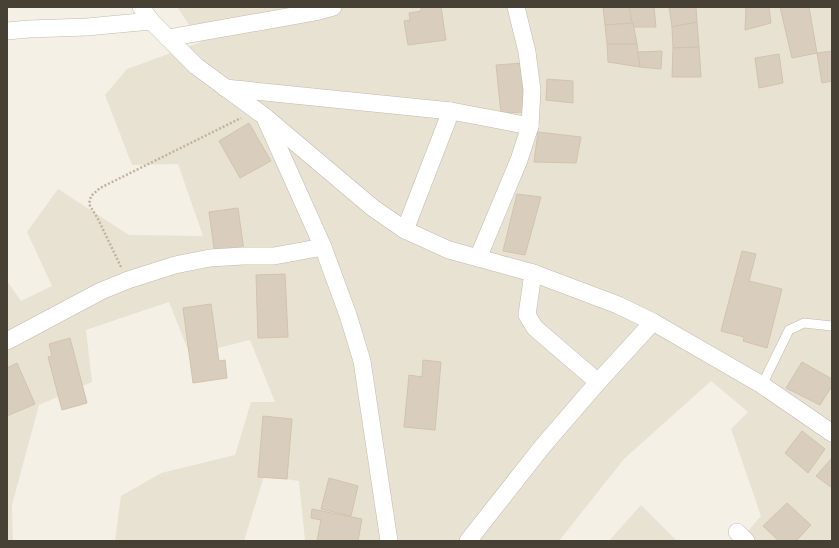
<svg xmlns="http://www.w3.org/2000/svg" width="839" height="548" font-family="Quicksand,sans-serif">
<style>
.residential{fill:#e8e2d3}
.building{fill:#d9cebd;stroke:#d2c3ad}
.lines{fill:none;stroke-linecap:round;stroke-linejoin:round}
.service-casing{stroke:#c3baab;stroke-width:10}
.minor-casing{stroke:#c3baab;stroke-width:18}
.path{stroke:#c3b398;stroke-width:2.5;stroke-dasharray:2 2;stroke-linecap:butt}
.service{stroke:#fff;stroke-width:9}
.minor{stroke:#fff;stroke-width:17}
</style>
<rect width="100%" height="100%" fill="#f4f0e6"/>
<g class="residential">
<polygon points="177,7 832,7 832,541 739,541 761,516 731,429 748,412 711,381 624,459 559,541 305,541 299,481 264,476 244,541 115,541 121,496 161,473 235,455 251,402 275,402 250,340 190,355 169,302 86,330 92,382 39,405 12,505 13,541 7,541 7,281 21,301 52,286 27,232 58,189 129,235 203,236 178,164 132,165 105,95 127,69 201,42"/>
<polygon points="641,505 677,541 609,541"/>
</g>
<g class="building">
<polygon points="421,7 441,7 446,40 408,45 404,21 410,20 409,13 421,11"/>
<polygon points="603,7 629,7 633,23 605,25"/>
<polygon points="629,7 654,7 656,27 633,27"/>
<polygon points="669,7 696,7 697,22 672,27"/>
<polygon points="746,7 769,7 771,23 745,30"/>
<polygon points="780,7 809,7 817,53 792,58"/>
<polygon points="697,22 699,47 673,48 672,27"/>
<polygon points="633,23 637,44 607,44 605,25"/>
<polygon points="607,44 637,44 640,67 608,62"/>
<polygon points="699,47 701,77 672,77 673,48"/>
<polygon points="662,51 661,69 640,67 638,52"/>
<polygon points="832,51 832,81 822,83 817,53"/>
<polygon points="779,54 783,83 759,88 755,58"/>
<polygon points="523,63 523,112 501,113 496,65"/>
<polygon points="547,79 573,81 573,103 546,100"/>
<polygon points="249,123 271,161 240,178 219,141"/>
<polygon points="538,132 581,137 576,163 534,162"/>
<polygon points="517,194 541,197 525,255 503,251"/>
<polygon points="238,208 244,251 215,255 209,212"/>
<polygon points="742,251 756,254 749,281 782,289 767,348 743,341 744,337 721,331"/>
<polygon points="285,274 288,337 258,338 256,275"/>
<polygon points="211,304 219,361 225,360 227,378 193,383 183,308"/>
<polygon points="70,338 87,403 62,410 48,357 52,356 49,344"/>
<polygon points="423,360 441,362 435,430 404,427 409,375 422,377"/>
<polygon points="802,362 832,379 832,386 820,405 786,388"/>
<polygon points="17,363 35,404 7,416 7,368"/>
<polygon points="263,416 292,419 287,479 258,477"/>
<polygon points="802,431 825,449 808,473 785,453"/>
<polygon points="832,458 832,488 816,476"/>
<polygon points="329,478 358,486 351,516 321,509"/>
<polygon points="787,503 811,525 796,541 779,541 763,526"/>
<polygon points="312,509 362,519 358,541 317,541 321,520 311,518"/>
</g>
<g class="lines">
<g class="service-casing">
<polyline id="service" points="762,385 789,330 804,323 832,326"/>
</g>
<g class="minor-casing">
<g id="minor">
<polyline points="141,7 151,21 196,66 264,116 373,208 405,230 449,250 533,273 618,305 653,322 762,385 832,433"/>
<polyline points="7,31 29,29 87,27 151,21"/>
<polyline points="168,38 315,12 333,7"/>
<polyline points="225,88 451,111 530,126"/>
<polyline points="266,120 323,247 348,315 362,361 389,541"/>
<polyline points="405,230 451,111"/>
<polyline points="478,258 519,160 530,126 532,90 527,52 516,7"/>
<polyline points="533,273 527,315 535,328 598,382"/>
<polyline points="7,341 101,291 128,280 175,265 210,258 243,256 274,256 323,247"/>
<polyline points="737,532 746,541"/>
<polyline points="468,541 542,447 598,382 653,322"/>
</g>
</g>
<polyline class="path" points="121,267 98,219 89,204 91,196 100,188 241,118"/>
<use href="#service" class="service"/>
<use href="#minor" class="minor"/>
</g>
<rect width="839" height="548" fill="none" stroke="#474035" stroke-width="16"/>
</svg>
